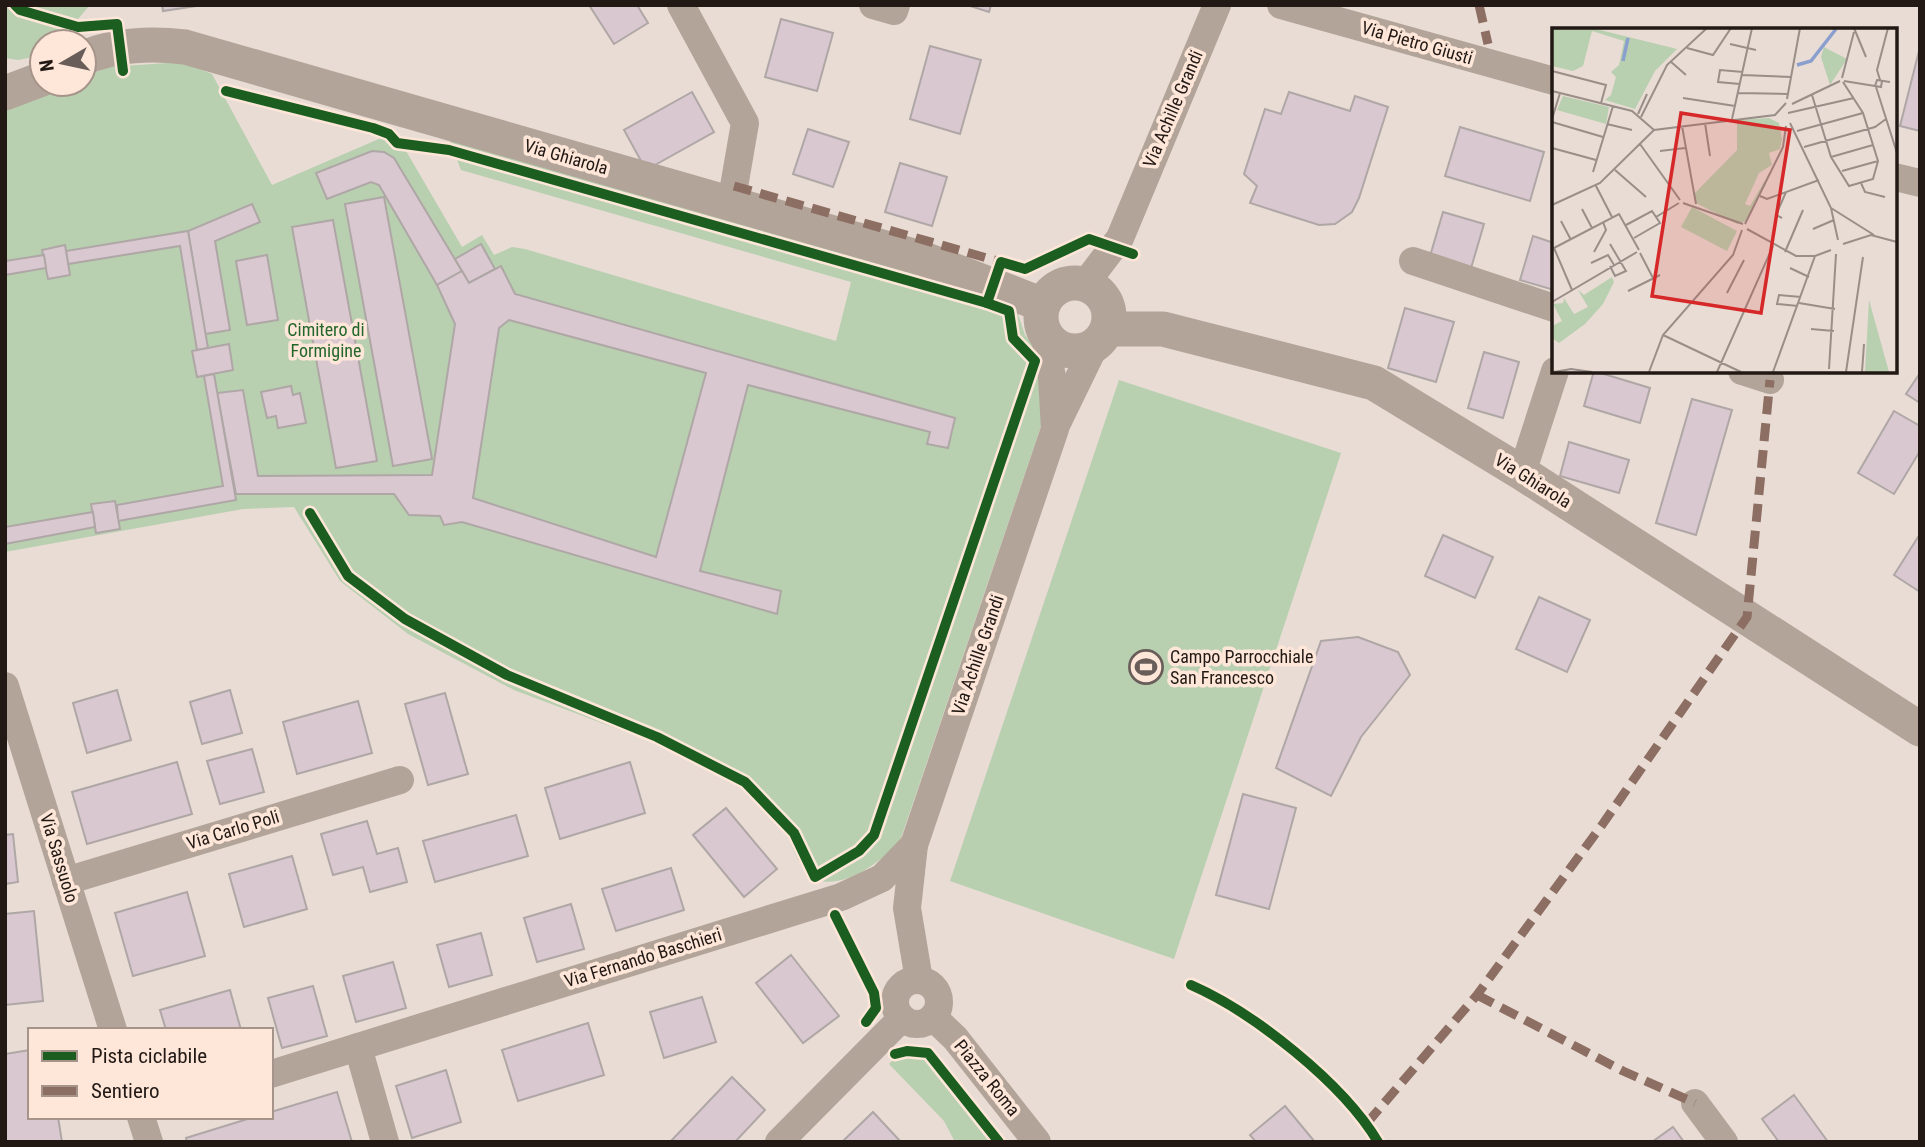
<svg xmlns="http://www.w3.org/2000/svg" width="1925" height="1147" font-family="'Roboto Condensed',sans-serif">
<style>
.green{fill:#b8cfb0}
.building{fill:#dac8d1;stroke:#afa7a6;stroke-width:2;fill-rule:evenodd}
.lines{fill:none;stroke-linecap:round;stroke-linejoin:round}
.minor{stroke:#b2a498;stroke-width:28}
.tertiary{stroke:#b2a498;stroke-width:35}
.quiet{stroke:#8d6e63;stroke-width:9;stroke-dasharray:18 9;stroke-linecap:butt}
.cycleway-casing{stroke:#fee6d9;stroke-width:15}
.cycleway{stroke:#1b5e20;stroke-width:10}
.labels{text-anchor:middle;stroke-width:7;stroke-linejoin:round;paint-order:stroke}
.street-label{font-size:18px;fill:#221915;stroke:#fee6d9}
.park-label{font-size:18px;fill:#22662b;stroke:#fee6d9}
.poi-label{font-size:18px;fill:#221915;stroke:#fee6d9;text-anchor:start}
.inset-river{fill:none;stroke:#8b9fce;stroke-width:3.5}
.inset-road{fill:none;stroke:#998e88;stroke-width:2}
.view{fill:#d62828;fill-opacity:0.15;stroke:#d62828;stroke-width:3.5}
.inset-edge{fill:none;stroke:#221915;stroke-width:3.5}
</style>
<rect width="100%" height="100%" fill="#e9dcd4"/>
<g class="green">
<polygon points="5,5 90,5 78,19 77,38 68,42 42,42 42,55 18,60 5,58"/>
<path d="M182,62L212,74L272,185L395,132L462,247L482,235L494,255L512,247L525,249L836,341L851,282L461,170L446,131L1005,299L1018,314L1025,335L1043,358L1052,394L899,844C874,865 848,888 814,880L798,860L787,835L746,789L652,742L514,690L408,634L340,581L294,507L243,509L5,552V105C31,99 60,84 84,84V78L108,67Z"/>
<polygon points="1119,380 1341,453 1174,959 950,881"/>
<path d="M910,1053C941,1058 976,1117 996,1142H955L944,1121L889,1064L897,1056Z"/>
</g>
<g class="building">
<polygon points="162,5 203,5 163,11"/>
<polygon points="589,5 637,5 648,23 614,44"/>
<polygon points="967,5 991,5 989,12"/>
<polygon points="781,19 833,33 817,91 765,77"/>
<polygon points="930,46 981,60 960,134 910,119"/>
<polygon points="1920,47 1920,131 1900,126"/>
<polygon points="692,92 714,132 646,170 624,130"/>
<polygon points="1289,92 1350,111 1355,96 1388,107 1359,198 1352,212 1335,224 1319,225 1250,203 1257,186 1244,174 1265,109 1281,114"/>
<polygon points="1460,127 1544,152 1530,201 1445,176"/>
<polygon points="808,129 849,142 833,187 793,174"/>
<polygon points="372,151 384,152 394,158 462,271 437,285 379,185 371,182 327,199 316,173"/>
<polygon points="900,163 947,177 932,226 885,212"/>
<polygon points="384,197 432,459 393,466 345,204"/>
<polygon points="252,204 260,222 215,241 230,330 205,334 188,231"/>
<polygon points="1443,212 1484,224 1469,275 1428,263"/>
<polygon points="333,220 377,461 336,468 292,227"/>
<polygon points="188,231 208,348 197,350 180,246 68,264 66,251"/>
<polygon points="1533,236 1554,243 1554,290 1520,280"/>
<polygon points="481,244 495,269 469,283 455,259"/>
<polygon points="65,245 70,275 48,279 42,250"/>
<polygon points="44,255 46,268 5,275 5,261"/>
<polygon points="267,255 278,320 247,325 236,261"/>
<path d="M501,266L515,294L955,418L948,448L927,444L930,432L748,385L700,571L781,591L777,614L462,522L444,525L440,516L409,515L394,494H236L217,393L243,390L258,476L432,475L455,324L437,285L462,271L469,283ZM509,320L706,373L656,557L473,498L499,328Z"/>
<polygon points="1405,308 1454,322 1436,382 1388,368"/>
<polygon points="229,344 233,370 197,377 192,351"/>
<polygon points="1484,352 1519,362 1503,418 1468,408"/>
<polygon points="1594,371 1650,388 1640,423 1584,406"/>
<polygon points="1920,373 1920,403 1906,394"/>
<polygon points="214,374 236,500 118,521 117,505 223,486 204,376"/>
<polygon points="291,386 293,395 300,393 306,423 278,428 276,416 267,418 261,392"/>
<polygon points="1692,399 1732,410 1696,535 1656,523"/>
<polygon points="1894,411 1920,426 1920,451 1894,494 1858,473"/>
<polygon points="1569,442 1629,460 1619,493 1560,476"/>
<polygon points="115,501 120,529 96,533 91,504"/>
<polygon points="93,512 95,527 5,544 5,527"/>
<polygon points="1920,534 1920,592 1894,575"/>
<polygon points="1443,535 1493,557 1475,598 1425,576"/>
<polygon points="1539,597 1590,620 1567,672 1516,649"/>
<polygon points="1358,637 1398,652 1410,675 1361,737 1331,796 1276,768 1321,641"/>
<polygon points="117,690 131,740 87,753 73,703"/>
<polygon points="230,690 242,733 202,744 190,702"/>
<polygon points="445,693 468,774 428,785 405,704"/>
<polygon points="358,701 372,753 297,774 283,722"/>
<polygon points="252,749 264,792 220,804 207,761"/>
<polygon points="177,762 192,814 87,844 72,792"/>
<polygon points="630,762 645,813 560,839 545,788"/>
<polygon points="1243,794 1296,808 1269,909 1216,895"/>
<polygon points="726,808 777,869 744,897 693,835"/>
<polygon points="516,815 528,856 435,882 423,841"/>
<polygon points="367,821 377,854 398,848 407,882 370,892 363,867 333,875 321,834"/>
<polygon points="13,834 18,882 5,884 5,835"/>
<polygon points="292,856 307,909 244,927 229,874"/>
<polygon points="671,868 684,910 616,931 602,889"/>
<polygon points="187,892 205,956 133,976 115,913"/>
<polygon points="571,904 584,949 537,962 524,918"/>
<polygon points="34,911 43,1001 5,1005 5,914"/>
<polygon points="481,933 492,975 449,987 437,945"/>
<polygon points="791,955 839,1016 803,1043 756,983"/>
<polygon points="393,962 406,1008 356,1022 343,976"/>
<polygon points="313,986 327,1036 282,1048 268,998"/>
<polygon points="230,990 241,1030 166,1030 160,1010"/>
<polygon points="702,997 716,1042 664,1058 650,1012"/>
<polygon points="588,1023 604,1075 518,1101 502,1050"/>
<polygon points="30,1050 30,1117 58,1117 62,1142 5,1142 5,1054"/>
<polygon points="446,1070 461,1122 412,1138 396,1086"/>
<polygon points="732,1077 765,1110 735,1142 670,1142"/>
<polygon points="337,1092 352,1142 187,1142 186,1138 254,1117 271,1117 271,1112"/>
<polygon points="1794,1095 1828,1142 1779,1142 1762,1119"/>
<polygon points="1285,1106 1315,1142 1256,1142 1250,1135"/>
<polygon points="873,1112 901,1142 842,1142"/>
<polygon points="1673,1127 1684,1142 1652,1142"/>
</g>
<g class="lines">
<g class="minor">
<polyline points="681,5 745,123 731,204"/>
<polyline points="873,5 894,11 896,5"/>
<polyline points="1281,5 1554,81"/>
<polyline points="1895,177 1920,183"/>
<polyline points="1413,261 1554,308"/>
<polyline points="1085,284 1120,238 1217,5"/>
<polyline points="1742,371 1770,380"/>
<polyline points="1057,423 1094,347"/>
<polyline points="1522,473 1555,371"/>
<polyline points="5,686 113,1030"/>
<polyline points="66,881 400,780"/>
<polyline points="919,980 907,908 914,845 1055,429 1052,377 1044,332"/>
<circle cx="917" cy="1002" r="22"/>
<polyline points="933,1017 955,1038 1037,1142"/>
<polyline points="358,1047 385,1142"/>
<polyline points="271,1074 841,897 882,878 914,845"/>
<polyline points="1695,1103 1724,1142"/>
<polyline points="141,1117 149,1142"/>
<polyline points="779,1142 902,1018"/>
</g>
<g class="tertiary">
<path d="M84,58C116,44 150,43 185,47L924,259L1043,305"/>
<polyline points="5,93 42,79"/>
<circle cx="1075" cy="317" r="34"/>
<polyline points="1108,329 1163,329 1374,383 1522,473 1920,729"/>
</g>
<g class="quiet">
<polyline points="1479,5 1488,44"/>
<polyline points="734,186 1001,262"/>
<polyline points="1477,995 1623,1071 1695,1103"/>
<polyline points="1367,1123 1477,995 1602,825 1747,617 1770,380"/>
</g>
<g class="cycleway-casing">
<g id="cycleway">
<polyline points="15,5 20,10 78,27 117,24 123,71"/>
<polyline points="226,91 373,128 389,134 397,143 449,150 987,303 1009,311 1013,338 1035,361 874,835 859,851 815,877 794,833 745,782 657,737 507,675 405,619 348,576 310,513"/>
<polyline points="987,303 1001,262 1025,269 1089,239 1133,254"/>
<polyline points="835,915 874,993 876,1008 866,1022"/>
<path d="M1191,985C1253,1012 1343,1083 1378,1142"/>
<polyline points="895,1054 907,1051 928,1053 999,1142"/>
</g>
</g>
<use href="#cycleway" class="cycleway"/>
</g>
<defs>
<g id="stadium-ring" transform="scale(1.75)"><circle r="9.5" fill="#fee6d9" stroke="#685d58" stroke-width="1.5"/><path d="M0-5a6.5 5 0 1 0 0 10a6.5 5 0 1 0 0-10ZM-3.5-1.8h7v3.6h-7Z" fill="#685d58"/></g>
</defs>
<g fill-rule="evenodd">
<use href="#stadium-ring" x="1146" y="667"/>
</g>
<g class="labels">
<g class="street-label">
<text transform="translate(1417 43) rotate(16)" y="6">Via Pietro Giusti</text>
<text transform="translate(1173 109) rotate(-67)" y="6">Via Achille Grandi</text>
<text transform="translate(566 157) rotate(16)" y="6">Via Ghiarola</text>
<text transform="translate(1533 481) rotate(32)" y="6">Via Ghiarola</text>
<text transform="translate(978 655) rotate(-71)" y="6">Via Achille Grandi</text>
<text transform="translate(233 830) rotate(-17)" y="6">Via Carlo Poli</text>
<text transform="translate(59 858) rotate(73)" y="6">Via Sassuolo</text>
<text transform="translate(643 958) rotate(-17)" y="6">Via Fernando Baschieri</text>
<text transform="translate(987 1078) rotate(51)" y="6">Piazza Roma</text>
</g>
<g class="park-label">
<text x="326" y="336">Cimitero di<tspan x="326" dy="21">Formigine</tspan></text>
</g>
<g class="poi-label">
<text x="1170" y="663">Campo Parrocchiale<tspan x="1170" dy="21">San Francesco</tspan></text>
</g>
</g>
<g transform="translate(1552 28)">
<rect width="345" height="345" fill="#e9dcd4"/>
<path d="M1,0H40L125,21L103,43L83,81L53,72L59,67L64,49L59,44L67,37L72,13L40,3L31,38L21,43L0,38ZM272,19L295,31L278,57L269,29ZM11,68L57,79L54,96L5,82ZM217,90L227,95L230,111L228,121L217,125L220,137L207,145L193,176L198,178L219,142L195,193L185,196L144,175L142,166L185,122V92ZM140,179L185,203L175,223L129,199ZM60,249L62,254L51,276L33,296L7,315L0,310V298L10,293L1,276L11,275L12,270L22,286L36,279L26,262L32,267ZM317,272L337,344H313Z" fill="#b8cfb0"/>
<path class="inset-river" d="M71,33L76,10M245,37L259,33L284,1"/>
<path class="inset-road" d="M302,0L314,29M178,16L204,22M135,20L161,27L179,0M118,33L134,47M0,43L54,57L49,75M190,47L239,49M290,50L302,4M328,52L325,42L336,0M292,53L323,58M330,53L329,59L323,58L325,52L338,54M188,56L166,54L168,42L191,44M324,59L345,125M0,63L80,83L102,102M186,65L235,66M260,67L279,129L297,158L321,151L326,133L311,85L291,54M131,70L183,78M235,71L248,0M240,76L288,53M236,85L302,70M86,86L95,66M89,89L115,37L155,0M0,91L8,65M180,91L200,0M0,94L51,109M153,95L158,128M238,95L279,180L286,212M55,96L80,102M130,98L144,176M245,103L311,85M88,116L128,172M252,119L323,99L334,91M0,120L44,132M108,123L133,120M279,129L321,117M63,142L94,169M290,143L326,133M41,144L61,78M309,155L313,164L333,169M44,158L60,189M208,168L215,171L267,152M131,175L191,196M0,177L48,155L102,102L223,87L234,75M279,180L322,207M30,181L40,200M104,189L127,175M230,190L224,187L234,164M9,193L19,212M193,196L231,119L234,98M74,197L100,183L104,189M195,201L244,228H263L279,222M261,201L282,192M82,210L108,195L104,189M291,216L319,207L345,214M2,220L20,262M0,221L67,186L87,222M42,224L54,202L51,194M233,224L251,182M88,225L101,250M39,235L56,227L62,237M58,238L63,248L74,243L58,216M238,240L257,249M76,263L108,247M175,265L192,232M0,274L85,224M247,275L283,281M246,278L225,276L227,267L249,269M259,301L282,303M111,307L189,344M277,341L284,226M2,344L19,341L40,344M97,344L111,307L181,227L190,202M165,344L221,218M221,344L263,228M294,344L311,229M310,344L312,316"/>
<path class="view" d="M129,85L238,102L209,285L100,268Z"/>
<rect width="345" height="345" class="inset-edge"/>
</g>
<rect width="1925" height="1147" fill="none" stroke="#221915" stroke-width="14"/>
<rect x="28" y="1028" width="245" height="91" fill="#fee6d9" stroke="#a6948b" stroke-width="2"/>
<rect x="42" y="1051" width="35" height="10" fill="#1b5e20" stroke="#a6948b" stroke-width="2"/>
<text x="91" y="1063" font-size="21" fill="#221915">Pista ciclabile</text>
<rect x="42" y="1086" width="35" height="10" fill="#8d6e63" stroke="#a6948b" stroke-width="2"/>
<text x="91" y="1098" font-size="21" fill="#221915">Sentiero</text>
<g transform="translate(63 63) rotate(261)"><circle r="33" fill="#fee6d9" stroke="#a6948b" stroke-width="2"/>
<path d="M0-5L12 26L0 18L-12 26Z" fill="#685d58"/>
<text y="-10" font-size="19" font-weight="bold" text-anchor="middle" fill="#221915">N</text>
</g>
</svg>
